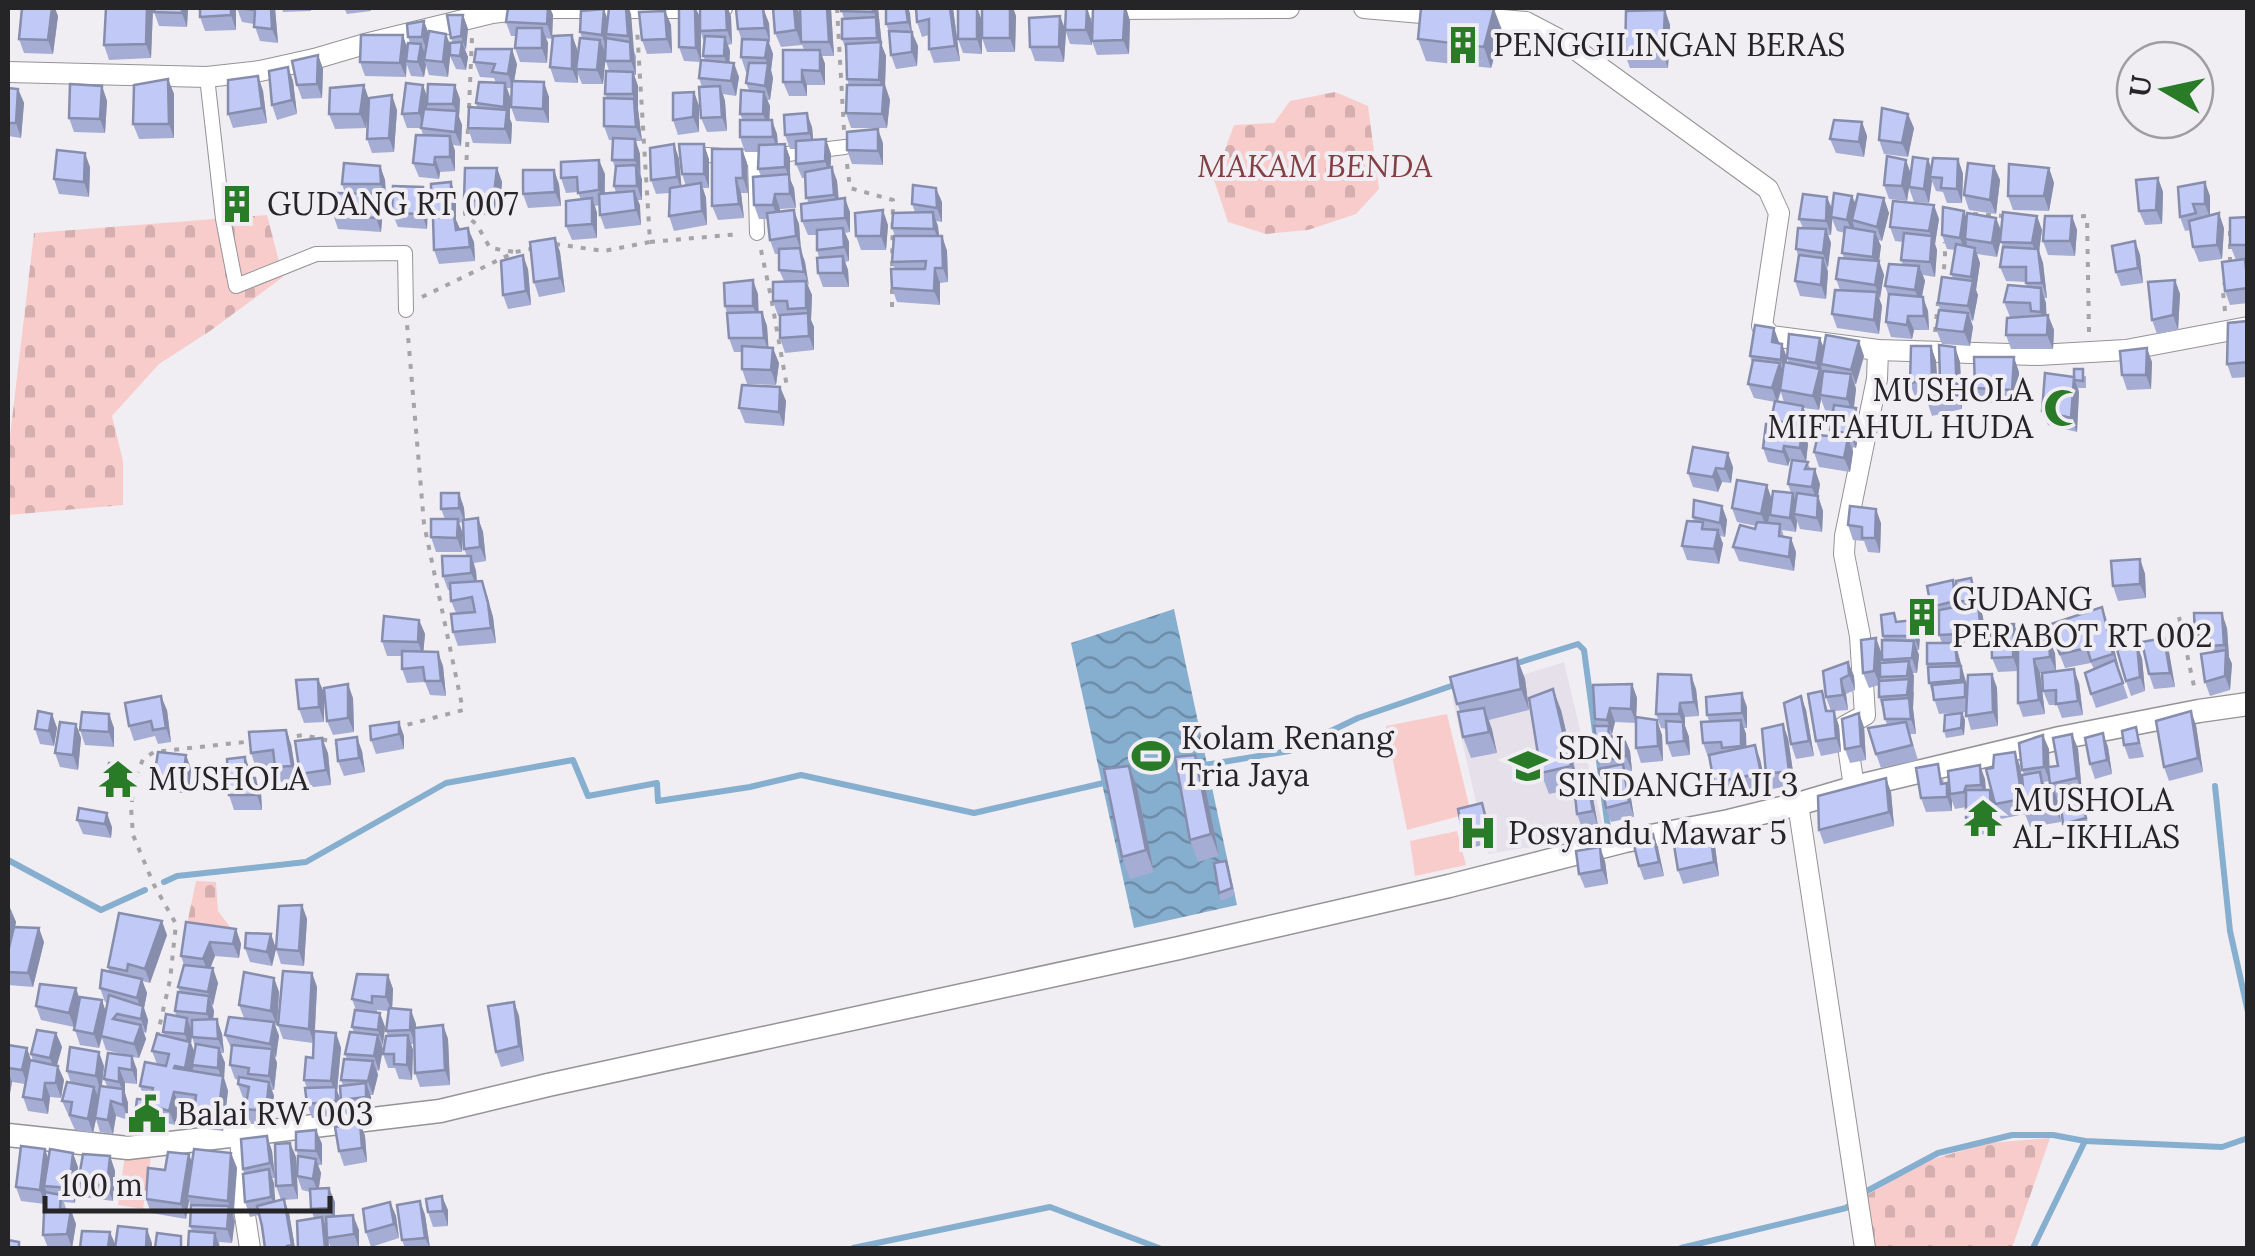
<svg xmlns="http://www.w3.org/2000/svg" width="2255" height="1256" font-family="Lora,serif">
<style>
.built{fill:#e6e0ea}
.cemetery{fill:url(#cemetery-stones)}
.park{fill:#f9cccc}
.water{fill:url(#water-waves)}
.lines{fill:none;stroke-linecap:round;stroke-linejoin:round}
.stream{stroke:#86aecf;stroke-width:6}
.pedestrian-casing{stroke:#959396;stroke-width:16}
.minor-casing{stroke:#959396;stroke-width:22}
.tertiary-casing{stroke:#959396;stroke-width:25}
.path{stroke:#a5a4a7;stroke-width:4;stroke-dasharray:5 8;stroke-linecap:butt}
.pedestrian{stroke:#fff;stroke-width:14}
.minor{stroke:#fff;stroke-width:20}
.tertiary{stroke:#fff;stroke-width:22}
.wall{fill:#a6add4;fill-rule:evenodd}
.shaded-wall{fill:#878dac}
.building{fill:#c1c9f6;stroke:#878dac;stroke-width:2.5}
.labels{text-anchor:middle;stroke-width:8;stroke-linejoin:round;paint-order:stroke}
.poi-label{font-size:32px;fill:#252426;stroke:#f0eef2;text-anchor:start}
.park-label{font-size:32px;font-style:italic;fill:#833f43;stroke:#f0eef2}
</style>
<defs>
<pattern id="cemetery-stones" width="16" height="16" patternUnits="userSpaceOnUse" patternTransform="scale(2.5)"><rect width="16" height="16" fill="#f9cccc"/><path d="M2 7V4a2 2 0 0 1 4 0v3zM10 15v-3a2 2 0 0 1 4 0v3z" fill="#d5afaf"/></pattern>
<pattern id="water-waves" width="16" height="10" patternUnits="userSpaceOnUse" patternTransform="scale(2.5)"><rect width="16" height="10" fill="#86aecf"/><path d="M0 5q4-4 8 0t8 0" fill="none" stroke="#6d8da8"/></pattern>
</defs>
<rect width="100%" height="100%" fill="#f0eef2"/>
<polygon class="built" points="1564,662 1605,835 1488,854 1452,697"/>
<g class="cemetery">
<polygon points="1335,92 1368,106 1379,189 1356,214 1308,230 1266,234 1228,222 1214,180 1234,125 1274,123 1290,101"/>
<polygon points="267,215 283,277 210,331 159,364 112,416 123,461 123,505 8,515 8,453 34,233"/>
<polygon points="196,881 216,882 218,911 230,927 228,939 186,929"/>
<polygon points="2050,1138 2012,1248 1867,1248 1858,1200 1930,1160 1988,1143"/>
</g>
<g class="park">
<polygon points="1447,714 1471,813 1407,830 1386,726"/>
<polygon points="1457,831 1466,865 1415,876 1410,841"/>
<polygon points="125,1155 151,1157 143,1209 118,1205"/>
</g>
<polygon class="water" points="1174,609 1237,905 1134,928 1071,643"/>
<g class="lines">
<g class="stream">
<polyline points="1511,665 1578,644 1584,650 1608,828"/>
<polyline points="1199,766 1289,751 1358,718 1457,684"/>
<polyline points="2215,786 2230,931 2248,1012"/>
<polyline points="8,860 101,910 145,890"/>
<polyline points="164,882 177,876 306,862 446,783 573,760 588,796 657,783 658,801 750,787 801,775 974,813 1108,782"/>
<polyline points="853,1248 1050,1207 1159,1248"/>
<polyline points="1681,1248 1846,1208 1865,1192 1938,1153 2012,1135 2053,1135 2085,1141 2222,1147 2248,1138"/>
<polyline points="2033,1248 2085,1141"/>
</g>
<g class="pedestrian-casing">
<g id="pedestrian">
<polyline points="207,77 223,219 236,286 316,254 405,253 406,310"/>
<polyline points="691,154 755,158 845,147"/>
<polyline points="755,158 757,233"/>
</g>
</g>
<g class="minor-casing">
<g id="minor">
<polyline points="1086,8 1116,9 1289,8"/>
<polyline points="1364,8 1526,22 1568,44 1768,189 1779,213 1762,326 1771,336 1878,350 2038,355 2126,350 2248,327"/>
<polyline points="8,72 207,77 260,71 314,59 365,44 492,13 535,8 722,8"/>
<polyline points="1854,787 1845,726 1865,715 1860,636 1844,554 1845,536 1877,379 1878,350"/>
<polyline points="1798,804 1865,1248"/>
<polyline points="240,1134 244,1209 250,1248"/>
</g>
</g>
<g class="tertiary-casing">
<polyline id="tertiary" points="8,1135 128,1148 440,1111 548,1085 1179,948 1449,886 1625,841 1729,821 1798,804 1859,786 2060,738 2199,711 2248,704"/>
</g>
<g class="path">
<polyline points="837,8 844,130"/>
<polyline points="469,108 472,37"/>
<polyline points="847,164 850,188 893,200 892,272"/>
<polyline points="466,173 468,127"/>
<polyline points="465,197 465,214 477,225 490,248 515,252"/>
<polyline points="1973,214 2003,216"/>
<polyline points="2068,217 2087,216 2089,332"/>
<polyline points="650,242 740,234"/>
<polyline points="555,244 604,251 650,242 637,28"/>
<polyline points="761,250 771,297 787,387"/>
<polyline points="2230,262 2230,231"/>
<polyline points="1942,282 1945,260 1945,242"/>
<polyline points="422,297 515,252 531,249"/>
<polyline points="892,307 892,286"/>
<polyline points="2225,311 2223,292 2225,281"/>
<polyline points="1935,332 1938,302"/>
<polyline points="2179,617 2195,691"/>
<polyline points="395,728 463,710 424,524 407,324"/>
<polyline points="284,738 304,735 338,743"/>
<polyline points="157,1037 170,980 176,924 154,885 133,835 131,807 135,779 143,759 154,752 254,741"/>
</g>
<use href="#pedestrian" class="pedestrian"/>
<use href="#minor" class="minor"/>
<use href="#tertiary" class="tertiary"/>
</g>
<g class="wall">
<polygon points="153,8 151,58 109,60 104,45"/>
<polygon points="188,8 187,27 159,26 154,12"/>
<polygon points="200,8 236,8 236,30 205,31 200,17"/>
<polygon points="237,8 275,8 278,43 260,41 254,24 242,22"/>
<polygon points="282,8 311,8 311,11 283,12"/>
<polygon points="344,8 371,8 371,11 347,14"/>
<polygon points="508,8 550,8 553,15 552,38 572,35 577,49 577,62 582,38 580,32 608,19 631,14 633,49 636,56 636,75 634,75 638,86 638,109 642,141 636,141 640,154 642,200 638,200 641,225 605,229 600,215 600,205 595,206 597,213 597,238 572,240 566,226 581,200 578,192 566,193 561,178 605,174 605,194 616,193 614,186 616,169 612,160 613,140 609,140 604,126 607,98 605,94 609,71 605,58 603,84 582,84 577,72 578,83 555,82 550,67 552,39 546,38 548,43 547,63 520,62 515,48 516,36 511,36 506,22"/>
<path d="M696,8L700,17V8H728L731,17L732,44L728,45L730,51L729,63L739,77L736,96L723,94L725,101L727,131L707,132L701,118L702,87L699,78L701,62L684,61L679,47ZM701,33L704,42L703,56L705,60H701Z"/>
<polygon points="773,8 797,8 801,40 800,8 831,8 834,56 822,56 825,64 825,85 807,85 807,96 789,96 783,82 804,50 801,42 802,45 781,47 775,33"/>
<polygon points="841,8 878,8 882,46 886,56 885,85 890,100 887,128 851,128 846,113 849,85 847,79 846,50 842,39 844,19"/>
<polygon points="886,8 908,8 912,32 918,46 917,66 896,69 891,55 889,31 886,24"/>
<polygon points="916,8 953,8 960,61 934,63 929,49 929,35 922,37 917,22"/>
<polygon points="977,8 982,21 982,54 963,53 958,39"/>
<polygon points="982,8 1013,8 1016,16 1015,52 987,52 982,38"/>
<polygon points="1087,8 1092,23 1126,8 1130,21 1129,54 1097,55 1092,41 1092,45 1070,44 1066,32 1064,62 1035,61 1030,47 1065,28"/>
<polygon points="1665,10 1670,25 1668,68 1630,68 1625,54"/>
<polygon points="665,11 671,25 672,53 647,54 642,40"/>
<polygon points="463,15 468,29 465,50 468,57 466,70 456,69 450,56 448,77 429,75 426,65 424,77 411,76 407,65 406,77 365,76 360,62 407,47 410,43 408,37 424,21 428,32 446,34 450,45 453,43 451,38"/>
<polygon points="58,16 53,54 24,53 19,39"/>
<polygon points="769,23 770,42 769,43 773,54 771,70 773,78 770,100 767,100 770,106 769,120 777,134 778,144 785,144 790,158 790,179 794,188 796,208 780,209 780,211 799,224 801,251 805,262 808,286 812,295 811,320 814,327 814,350 785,353 780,338 780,316 778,316 773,301 784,281 779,270 779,254 775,254 770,240 768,219 759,219 754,205 761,176 758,169 759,152 745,152 740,137 743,120 740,114 749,90 746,83 748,72 746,72 741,57 742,41 738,29"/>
<polygon points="1502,30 1491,68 1426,61 1418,39"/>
<polygon points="318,55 323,69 322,98 302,99 297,85"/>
<polygon points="474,62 517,64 514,81 549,97 549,123 516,121 511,107 512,88 507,88 510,97 510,119 512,124 511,144 473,143 468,128 477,107 476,103 496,83 494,78 480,77"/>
<polygon points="288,67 293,81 297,114 277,120 272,105"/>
<polygon points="258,76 263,91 267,123 233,128 228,114"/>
<polygon points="168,79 174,94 174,138 139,139 133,124"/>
<polygon points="364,85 369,100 366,128 335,129 329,114"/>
<polygon points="102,86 107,101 105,133 74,132 69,118"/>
<polygon points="8,88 18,89 24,103 21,138 8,136"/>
<polygon points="694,92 699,106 699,132 678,135 673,120"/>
<polygon points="427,98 460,99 459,117 462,125 461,146 453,145 455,151 455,171 440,172 439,179 419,177 413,163 423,135 421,128 407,128 402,114"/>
<polygon points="397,110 394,152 372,153 367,139"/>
<polygon points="1862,122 1867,136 1864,157 1836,153 1830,139"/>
<polygon points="812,127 813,140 831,154 831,167 837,181 839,199 850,212 850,232 845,233 849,242 849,261 845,262 848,270 849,287 823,287 818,273 819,257 817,250 817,235 808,235 802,221 808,203 805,178 802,178 796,164 796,149 790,149 785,135"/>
<polygon points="1914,128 1908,157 1884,154 1879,140"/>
<polygon points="883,143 883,165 852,164 847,150"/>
<polygon points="674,144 679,159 681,186 686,186 682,174 709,159 709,188 703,188 706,198 707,225 674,231 669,216 670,193 656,194 651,180"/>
<polygon points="742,149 747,163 748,193 741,193 744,218 718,220 712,206"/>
<polygon points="1928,159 1931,169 1958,159 1963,174 1962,203 1947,203 1943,192 1936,191 1932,181 1929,203 1914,202 1909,188 1907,201 1889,199 1884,185 1911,173"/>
<polygon points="380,166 385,180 386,199 380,199 383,208 381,232 338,229 333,214 345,193 342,184"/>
<polygon points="1994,166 2000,180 1996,214 1969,210 1964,195"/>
<polygon points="90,167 89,197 59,194 54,179"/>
<polygon points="497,168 502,182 499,217 469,213 464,199"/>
<polygon points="2049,168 2054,183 2049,211 2013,210 2008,196"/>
<polygon points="2158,178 2163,192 2162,224 2145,225 2139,211"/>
<polygon points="451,182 456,196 456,220 460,229 474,242 475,261 439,264 434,250 433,218 431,213"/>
<polygon points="559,184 561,206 528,208 523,194"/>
<polygon points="423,187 428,201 427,229 398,227 392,213"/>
<polygon points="2178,187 2210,196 2210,216 2224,228 2222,259 2199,262 2193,247 2191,230 2185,231 2180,217"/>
<polygon points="248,196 246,212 226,214 223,206"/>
<polygon points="1852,196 1856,204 1889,213 1882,241 1878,240 1881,246 1879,261 1884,275 1879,299 1882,306 1879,334 1837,328 1832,314 1840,290 1836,279 1844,258 1842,253 1845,233 1837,231 1832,219 1831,235 1828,235 1831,243 1827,267 1828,272 1826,299 1800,296 1795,281 1798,255 1796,249 1803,228 1799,219 1832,210"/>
<polygon points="942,202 942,222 936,221 939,236 942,236 947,251 948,282 940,283 940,305 897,302 892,288 895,269 892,262 895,236 892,228 915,212 912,204"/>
<polygon points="2037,216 2042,230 2039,251 2043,263 2047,298 2044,298 2046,303 2046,315 2048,315 2054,330 2053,349 2011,349 2006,335 2010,317 2004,302 2027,287 2026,282 2006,281 2000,267 2003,249 2001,238 1997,257 1977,254 1980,263 1976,290 1978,295 1973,321 1971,320 1973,327 1970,346 1942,344 1936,329 1940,310 1938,303 1953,278 1951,274 1955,250 1947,249 1942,235 1966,217 1996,218 2001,232"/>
<polygon points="2072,216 2077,230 2075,256 2048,255 2043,241"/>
<polygon points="2248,217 2248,259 2245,259 2248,266 2248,303 2230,305 2225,291 2236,260 2230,245"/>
<polygon points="1939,219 1935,244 1937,250 1935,277 1923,275 1925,281 1922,296 1928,311 1929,330 1914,330 1912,339 1891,337 1886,322 1888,295 1885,286 1903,265 1901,260 1903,242 1895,241 1890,227"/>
<polygon points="888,225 886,250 861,250 856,236"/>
<polygon points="555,238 560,252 565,292 539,297 534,282"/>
<polygon points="2135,241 2140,255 2143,283 2121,286 2116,272"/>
<polygon points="528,269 531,305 508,309 503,295"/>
<polygon points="2175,280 2180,294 2178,330 2157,334 2152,320"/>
<polygon points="758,294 758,312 762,312 767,326 768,348 779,363 776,385 747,384 742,369 742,352 734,352 729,338 727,313 725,306"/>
<polygon points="2248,321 2248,377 2232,378 2227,364"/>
<path d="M1820,338L1824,349L1864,356L1856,384H1855L1856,389L1854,407L1861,422L1856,448L1852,447L1853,452L1850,472L1819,467L1814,452L1832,436L1830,430L1833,411L1825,410L1821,399L1819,410L1803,408L1808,420L1805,437L1808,444L1806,461L1820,484L1818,496L1823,511L1822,532L1800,529L1797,521L1796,532L1782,530L1784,537L1796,552L1794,571L1739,561L1733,547L1755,529L1756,526L1737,522L1732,508L1791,493L1788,484L1792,461L1790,460L1788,466L1768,462L1763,448L1772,425L1771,420L1775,402L1754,398L1748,384L1752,363L1750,356L1779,342L1782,344L1787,358V363H1789L1787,358ZM1781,392L1784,403L1778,401Z"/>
<polygon points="1931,346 1936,361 1937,381 1940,380 1955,347 1960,362 1962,409 1932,416 1927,401 1927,395 1915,397 1910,383"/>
<polygon points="2152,362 2151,389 2127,390 2122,375"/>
<polygon points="2019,372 2017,404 1980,402 1975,388"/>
<polygon points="2086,376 2086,388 2078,388 2079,392 2077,432 2048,425 2042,411 2074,377"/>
<polygon points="780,387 786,401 784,426 745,423 739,408"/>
<polygon points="1693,447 1733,467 1731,483 1722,482 1718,492 1693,487 1688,473"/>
<polygon points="459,493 464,508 465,520 478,518 483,532 486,561 474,563 476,571 477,581 487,595 493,617 496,643 458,646 453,632 456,613 451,601 451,590 448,590 443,576 467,556 464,549 463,522 459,523 462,552 436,552 431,537 445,519 441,509"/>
<polygon points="1722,506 1727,520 1725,537 1720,536 1723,544 1719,564 1687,560 1682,546 1694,522 1693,517"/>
<polygon points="1881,523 1880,553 1868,552 1864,541 1853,540 1848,525"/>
<polygon points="2140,559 2145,574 2146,598 2118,601 2113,586"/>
<polygon points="1977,592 1983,617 1985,637 1965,640 1964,648 1957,648 1967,689 1992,674 1997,688 1998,726 1971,730 1966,712 1939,714 1929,683 1927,664 1942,643 1939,635 1939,620 1936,621 1931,607 1957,593"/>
<polygon points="1926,610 1928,623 1919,625 1916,618"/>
<polygon points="419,620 425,634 423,652 443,666 446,696 430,695 425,682 407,683 402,669 402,656 387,656 382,641"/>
<polygon points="1915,620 1920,634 1919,650 1917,650 1919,655 1917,673 1913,673 1913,690 1914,693 1913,708 1916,734 1910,734 1918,760 1881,768 1876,754 1887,725 1879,697 1879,685 1869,688 1863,673 1876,638 1881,652 1881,663 1884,663 1882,660 1884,640 1883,636 1897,621"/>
<polygon points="2107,621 2118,669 2128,698 2096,708 2091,694 2094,669 2091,663 2065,668 2048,625"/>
<polygon points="2227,628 2229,657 2232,664 2230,690 2210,696 2205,682 2212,652 2211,649 2200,650 2195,636"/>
<polygon points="2020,639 2019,643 2055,653 2056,671 2040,673 2045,714 2023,717 2018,703 2018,671 1998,672 1992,658"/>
<polygon points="2169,652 2175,687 2154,689 2149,674"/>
<polygon points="1517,658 1525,679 1529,710 1489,720 1497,753 1471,758 1463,737 1460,712 1450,677"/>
<polygon points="2142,658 2145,691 2131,696 2126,681"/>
<polygon points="1848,662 1854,676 1855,690 1846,694 1848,710 1834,711 1839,726 1841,752 1821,756 1816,741 1822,691 1828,711 1831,711 1826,697"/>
<polygon points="318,679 324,693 324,722 304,723 299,709"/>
<polygon points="2079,683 2083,715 2062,718 2057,705 2049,705 2043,691"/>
<polygon points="1632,684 1637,698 1636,717 1662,735 1663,761 1641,763 1636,748 1636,723 1615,722 1612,734 1613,737 1630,751 1632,771 1626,772 1634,817 1611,822 1606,808 1601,768 1599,762 1597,726 1595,719"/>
<polygon points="1696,689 1699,716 1685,717 1685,726 1689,737 1690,755 1672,757 1667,743 1667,729 1661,728 1656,714"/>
<polygon points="1801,696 1806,710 1814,756 1796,759 1791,744"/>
<polygon points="353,698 354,732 333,735 327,721"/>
<polygon points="1747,707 1747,728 1744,728 1746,734 1746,747 1760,759 1766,787 1720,797 1714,783 1710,757 1708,757 1703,743 1709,721 1707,715"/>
<polygon points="167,710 171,742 158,744 155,736 134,741 129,726"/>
<polygon points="1561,710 1579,785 1593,798 1598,826 1582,828 1577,814 1574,789 1549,794 1541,773"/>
<polygon points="1962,713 1965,720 1964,735 1946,738 1944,731"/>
<polygon points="52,714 57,728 54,746 40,744 35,729"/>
<polygon points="109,714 114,728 114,747 85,745 80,730"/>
<polygon points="76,724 81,738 78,770 60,767 55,753"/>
<polygon points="2196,725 2203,772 2169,781 2164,767"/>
<polygon points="370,726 404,736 404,749 376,754 371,740"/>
<polygon points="1864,727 1866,760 1850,763 1845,749"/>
<polygon points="2136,727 2144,757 2129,759 2124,745"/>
<polygon points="2103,733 2108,747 2112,774 2095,779 2090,764"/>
<path d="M2072,734L2078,749L2082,793L2057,798L2061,822L2030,827L2025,814L2001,819L1995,804L2020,766L2023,789L2024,774L2022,770L2049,749V767L2058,766ZM2049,779L2052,787L2046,788L2044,782L2050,781Z"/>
<polygon points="1788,738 1795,785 1772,789 1766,774"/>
<polygon points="291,744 297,781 281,782 275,765 256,768 251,753"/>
<polygon points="362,751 365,772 344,776 338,761"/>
<polygon points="328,753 331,785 305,788 300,774"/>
<polygon points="186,755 191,769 189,793 160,793 154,778"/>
<polygon points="127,771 125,790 109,788 107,780"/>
<polygon points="251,772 251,778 255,778 261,793 262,810 234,810 229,795"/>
<polygon points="1203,776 1219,856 1198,862 1190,840"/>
<polygon points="1943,778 1944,784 1947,783 1950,790 1985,779 1986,790 1990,790 1995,804 1996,837 1971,832 1966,818 1966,807 1955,809 1952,801 1952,811 1926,812 1921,798"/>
<polygon points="1137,787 1154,872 1130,879 1122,857"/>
<polygon points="1891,792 1894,826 1824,844 1819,830"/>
<polygon points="2080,794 2091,833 2068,838 2063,824"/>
<polygon points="1482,803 1493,842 1468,849 1463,834"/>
<polygon points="79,808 112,827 111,838 83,834 77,820"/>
<polygon points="1653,834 1658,848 1664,876 1644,880 1639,866"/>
<polygon points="1715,846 1719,876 1683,884 1678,870"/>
<polygon points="1226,861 1235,895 1221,901 1219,893"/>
<polygon points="1605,861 1608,884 1585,888 1579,874"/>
<polygon points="302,905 307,919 304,966 281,964 276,949"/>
<polygon points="8,907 10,908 16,922 15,927 44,942 33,987 8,985"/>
<path d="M236,929L241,944L239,958L215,956L210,968L218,983L212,1006L214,1011L213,1019L222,1034L224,1053H221L225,1063L224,1078L228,1091L223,1131L200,1128L194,1114L195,1108L179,1106L175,1125L154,1120L153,1131L136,1129L134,1122L145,1100L140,1086L157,1064L152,1051L164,1036L163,1032L176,1016L175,1011L180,992L178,987L184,965L181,956ZM192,1036L195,1047L194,1053L191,1043Z"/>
<polygon points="271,934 276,949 272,966 250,962 245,948"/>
<polygon points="167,935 150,983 142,981 147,993 144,1008 148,1020 146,1033 144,1032 146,1039 139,1058 132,1057 137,1070 137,1084 125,1083 125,1093 128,1103 128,1120 116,1116 113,1134 100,1132 96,1119 93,1133 75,1130 62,1101 71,1083 67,1071 104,1066 102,1086 107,1086 104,1079 122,1054 106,1050 102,1038 99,1048 80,1045 74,1027 41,1020 36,1006 80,999 106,1012 108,1002 105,1002 100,988 109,971 108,967"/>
<polygon points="312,973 317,987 315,1031 336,1033 341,1048 337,1091 341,1101 341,1115 312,1118 307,1104 307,1088 304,1080 313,1058 313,1043 283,1039 278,1025"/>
<polygon points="388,975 393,989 392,1009 416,1024 416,1028 443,1025 448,1039 450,1085 420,1087 415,1073 415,1044 411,1044 413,1050 412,1080 399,1079 395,1068 388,1068 383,1054 388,1036 386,1031 388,1011 377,1010 377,1012 380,1013 385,1027 379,1071 377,1070 378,1075 373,1095 370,1095 371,1111 346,1115 341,1100 343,1085 341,1080 347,1059 345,1054 354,1033 352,1027 356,1010 352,999"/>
<polygon points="274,978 279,992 277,1025 275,1025 279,1036 275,1058 277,1063 274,1090 272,1090 274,1096 271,1125 251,1124 245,1109 247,1099 243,1098 238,1084 239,1080 235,1079 230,1065 232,1050 225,1035 244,1018 239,1005"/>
<polygon points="514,1002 519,1016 524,1061 501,1067 496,1052"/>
<polygon points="56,1033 62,1047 57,1065 64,1080 61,1098 50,1097 48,1114 28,1111 23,1097 25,1084 12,1082 8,1104 8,1045 33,1061 31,1054"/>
<polygon points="360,1122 365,1136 367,1162 344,1166 339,1151"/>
<polygon points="316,1130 322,1144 322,1165 318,1165 321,1173 319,1188 335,1202 335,1217 359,1230 359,1248 331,1248 328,1241 329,1248 298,1248 314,1218 311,1209 310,1192 302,1190 297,1176 299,1157 296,1150"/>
<polygon points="267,1136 272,1151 275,1178 272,1178 275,1201 281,1200 276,1186 290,1143 296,1157 298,1199 284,1200 289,1213 295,1248 265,1248 259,1215 250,1217 245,1202 244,1174 243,1169"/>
<polygon points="231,1153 237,1168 232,1243 219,1242 220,1248 192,1231 190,1226 191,1206 189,1201 186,1219 151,1213 146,1199 165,1170"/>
<polygon points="110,1156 115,1171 113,1201 84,1197 78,1183"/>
<polygon points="49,1159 78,1167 75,1203 64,1202 66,1209 76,1224 72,1248 48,1248 43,1235 45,1204 21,1201 16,1187"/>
<polygon points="420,1201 425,1215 430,1248 405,1248 402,1240"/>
<polygon points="390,1202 396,1216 399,1238 371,1247 366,1232"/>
<polygon points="448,1210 448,1226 433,1227 428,1212"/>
</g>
<g class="shaded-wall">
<polygon points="52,8 55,8 58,16 53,54 48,40"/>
<polygon points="147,8 153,8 151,58 146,44"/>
<polygon points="182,8 188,8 187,27 182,13"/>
<polygon points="231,8 236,8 236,30 231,15"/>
<polygon points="271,8 275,8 278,43 272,29"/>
<polygon points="548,8 550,8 553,15 552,39 547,24"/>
<polygon points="626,8 629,8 631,14 636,75 631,61"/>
<polygon points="695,8 701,19 701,62 696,48"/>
<polygon points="726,8 728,8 731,17 732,44 727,30"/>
<polygon points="763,8 769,23 770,42 765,28"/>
<polygon points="794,8 797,8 799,12 802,45 796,30"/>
<polygon points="827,8 831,8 831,9 834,56 829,42"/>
<polygon points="873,8 878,8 882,46 886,56 885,85 890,100 887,128 882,114 884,93 879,80 880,47 877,38 876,20"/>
<polygon points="906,8 908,8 910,13 912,33 918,46 917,66 912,52 912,35 908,22"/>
<polygon points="950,8 953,8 960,61 955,46"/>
<polygon points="977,8 982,21 982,54 977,39"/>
<polygon points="1010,8 1013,8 1016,16 1015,52 1010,38"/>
<polygon points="1087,8 1092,23 1092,45 1086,30"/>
<polygon points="1126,8 1130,21 1129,54 1123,40"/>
<polygon points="604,9 609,23 606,34 608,39 607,50 602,35"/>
<polygon points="1494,9 1502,30 1491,68 1484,47"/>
<polygon points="1665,10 1670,25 1668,68 1663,53"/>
<polygon points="665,11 671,25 672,53 667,39"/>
<polygon points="463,15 468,29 466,50 461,36"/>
<polygon points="1060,16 1066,31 1064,62 1059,47"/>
<polygon points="424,21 429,35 427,52 422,37"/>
<polygon points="542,28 548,43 547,63 542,48"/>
<polygon points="446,34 451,48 448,77 443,62"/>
<polygon points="403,35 408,50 406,61 406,77 400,63"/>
<polygon points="572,35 577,49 578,83 572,69"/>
<polygon points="725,37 730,51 729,71 724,56"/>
<polygon points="600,40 606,55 603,84 597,70"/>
<polygon points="768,40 773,54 771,70 773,78 770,100 765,86 768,65 765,58"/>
<polygon points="462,42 468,57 466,70 460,56"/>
<polygon points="421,44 427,58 424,60 426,65 424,77 418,62"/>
<polygon points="512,49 517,64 513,88 508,74"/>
<polygon points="820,50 825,64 825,85 820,71"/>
<polygon points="318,55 323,69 322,98 317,84"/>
<polygon points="734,63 739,77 736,96 731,81"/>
<polygon points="288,67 293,81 297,114 292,100"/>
<polygon points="802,70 807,85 807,96 802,82"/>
<polygon points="633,72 638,86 638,109 642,141 636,127 633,94"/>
<polygon points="258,76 263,91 267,123 262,108"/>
<polygon points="168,79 174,94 174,138 169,124"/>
<polygon points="544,82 549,97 549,123 543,109"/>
<polygon points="505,83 510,97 510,119 512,124 511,144 505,129"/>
<polygon points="364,85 369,100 366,128 360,114"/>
<polygon points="423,85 428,99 424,128 419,113"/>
<polygon points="455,85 460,99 459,117 462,125 461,146 455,132 457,113 453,104"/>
<polygon points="102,86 107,101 105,133 100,119"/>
<polygon points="720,86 725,101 727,131 722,117"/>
<polygon points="18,89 24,103 21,138 16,123"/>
<polygon points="694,92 699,106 699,132 693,117"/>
<polygon points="764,92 770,106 769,128 763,114"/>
<polygon points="392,95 397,110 394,152 389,138"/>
<polygon points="807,113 812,127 814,147 809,133"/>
<polygon points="1908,114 1914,128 1908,157 1902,143"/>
<polygon points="772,120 777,134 778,152 773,137"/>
<polygon points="1862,122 1867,136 1864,157 1859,142"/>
<polygon points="878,129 883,143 883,165 878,151"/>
<polygon points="450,136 455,151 455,171 450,157"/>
<polygon points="635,139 640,154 640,174 635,160"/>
<polygon points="826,139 831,154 830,176 825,161"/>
<polygon points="674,144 679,159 682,192 677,177"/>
<polygon points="704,144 709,159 709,188 704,174"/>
<polygon points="785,144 790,158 790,179 794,188 796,208 790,194 789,177 785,167"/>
<polygon points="742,149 747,163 748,193 743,178"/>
<polygon points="85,153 90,167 89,197 84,182"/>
<polygon points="435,157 440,172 439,179 434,165"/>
<polygon points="1928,159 1933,173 1930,177 1932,181 1929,203 1924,189"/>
<polygon points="1958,159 1963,174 1962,203 1957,189"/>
<polygon points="599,160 605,174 604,205 599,190"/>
<polygon points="1906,160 1911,174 1907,201 1902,186"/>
<polygon points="636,165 642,179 642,200 637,186"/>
<polygon points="380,166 385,180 386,199 381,184"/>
<polygon points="1994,166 2000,180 1996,214 1990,200"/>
<polygon points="832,167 837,181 839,209 834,195"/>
<polygon points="497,168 502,182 499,217 493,203"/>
<polygon points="2049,168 2054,183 2049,211 2044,196"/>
<polygon points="554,170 559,184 561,206 555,192"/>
<polygon points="736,178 741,193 744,218 739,204"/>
<polygon points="2158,178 2163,192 2162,224 2156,210"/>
<polygon points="451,182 456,196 456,220 460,229 456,230 451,211"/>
<polygon points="2205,182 2210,196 2210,218 2205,204"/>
<polygon points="701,183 706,198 707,225 702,211"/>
<polygon points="423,187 428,201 427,229 422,214"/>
<polygon points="936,188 942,202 942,222 937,208"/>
<polygon points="245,189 248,196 246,212 244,205"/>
<polygon points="634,191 640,205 641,225 636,210"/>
<polygon points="378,194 383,208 381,232 376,218"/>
<polygon points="775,194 780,209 778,220 773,205"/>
<polygon points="1852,196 1858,210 1852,220 1854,226 1853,234 1847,220"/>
<polygon points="1827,197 1833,211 1831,235 1826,221"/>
<polygon points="592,198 597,213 597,238 592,224"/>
<polygon points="845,198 850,212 850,232 845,218"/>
<polygon points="1884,198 1889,213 1882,241 1877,227"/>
<polygon points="1934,205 1939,219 1935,244 1937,250 1935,277 1930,262 1932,238 1929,231"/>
<polygon points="794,210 799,224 801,251 796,236"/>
<polygon points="883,210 888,225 886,250 881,236"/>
<polygon points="1964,211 1969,225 1965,239 1967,242 1965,252 1960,238"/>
<polygon points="933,212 938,226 940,243 934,229"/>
<polygon points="2219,213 2224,228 2222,259 2217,245"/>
<polygon points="2037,216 2042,230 2039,251 2043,263 2047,298 2042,283 2038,258 2032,243"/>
<polygon points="2072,216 2077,230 2075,256 2070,241"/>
<polygon points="1996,218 2002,233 1997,257 1992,243"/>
<polygon points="468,228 474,242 475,261 470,247"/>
<polygon points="843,228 849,242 849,261 844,247"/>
<polygon points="1826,229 1831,243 1828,268 1823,253"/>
<polygon points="1875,232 1881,246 1879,261 1884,275 1880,299 1875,285 1877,270 1873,257"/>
<polygon points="942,236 947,251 948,282 943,268"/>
<polygon points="555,238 560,252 565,292 560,278"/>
<polygon points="2135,241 2140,255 2143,283 2138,268"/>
<polygon points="800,248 805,262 809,286 804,272"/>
<polygon points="1975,248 1980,263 1976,290 1978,295 1973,321 1968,306 1973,282 1971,277"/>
<polygon points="523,255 528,269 531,305 526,291"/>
<polygon points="843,256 848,270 849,287 843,273"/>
<polygon points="1823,258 1828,272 1826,299 1821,285"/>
<polygon points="1919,266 1925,281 1920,305 1915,290"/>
<polygon points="935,268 940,283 940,305 934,291"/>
<polygon points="753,280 758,294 759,321 753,306"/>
<polygon points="2175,280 2180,294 2178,330 2173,315"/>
<polygon points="806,281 812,295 811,320 814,327 814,350 809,336 808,315 806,308"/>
<polygon points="2041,288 2046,303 2047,327 2041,312"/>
<polygon points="1877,292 1882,306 1879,334 1874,320"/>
<polygon points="1923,297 1928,311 1929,330 1924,316"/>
<polygon points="762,312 767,326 769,353 764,338"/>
<polygon points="1968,313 1973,327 1970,346 1964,332"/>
<polygon points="2048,315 2054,330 2053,349 2047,335"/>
<polygon points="1908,316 1914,330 1912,339 1907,325"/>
<polygon points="1774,328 1779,342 1777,356 1772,342"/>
<polygon points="1820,338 1825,352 1821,364 1822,374 1825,384 1820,395 1821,399 1819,410 1813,396 1819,372 1816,363"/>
<polygon points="1859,341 1864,356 1856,384 1851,370"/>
<polygon points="1782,344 1787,358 1786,374 1781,360"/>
<polygon points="1931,346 1936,361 1938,394 1932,379"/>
<polygon points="1955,347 1960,362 1962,409 1957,395"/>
<polygon points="773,348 779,363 776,385 771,370"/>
<polygon points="2147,348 2152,362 2151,389 2146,375"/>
<polygon points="2014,357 2019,372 2017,404 2012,390"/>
<polygon points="1780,363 1785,377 1777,402 1772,388"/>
<polygon points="1851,374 1856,389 1853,414 1847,399"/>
<polygon points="2074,377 2079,392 2077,432 2071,418"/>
<polygon points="780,387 786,401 784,426 779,412"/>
<polygon points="1803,406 1808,420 1805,437 1808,444 1806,462 1800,448 1802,432 1800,425"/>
<polygon points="1856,408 1861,422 1856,448 1850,434"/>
<polygon points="1848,438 1853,452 1850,472 1844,458"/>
<polygon points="1784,446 1790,460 1788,466 1783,452"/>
<polygon points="1728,453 1733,467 1731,483 1725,469"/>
<polygon points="1716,468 1722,482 1718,492 1713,477"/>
<polygon points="1815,469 1820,484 1818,496 1823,511 1822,532 1817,518 1817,501 1812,487"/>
<polygon points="1767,485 1772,500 1767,528 1761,514"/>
<polygon points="459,493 464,508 465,522 459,508"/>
<polygon points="1793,493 1798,508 1794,514 1797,521 1796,532 1790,518"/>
<polygon points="1722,506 1727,520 1725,537 1720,523"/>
<polygon points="1876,509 1881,523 1880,553 1875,538"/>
<polygon points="478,518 483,532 486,561 480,547"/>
<polygon points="458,519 463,534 462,552 457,538"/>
<polygon points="1718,530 1723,544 1719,564 1714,549"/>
<polygon points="1791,538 1796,552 1794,571 1789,557"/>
<polygon points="471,556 476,571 477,587 471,573"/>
<polygon points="2140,559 2145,574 2146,598 2140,584"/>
<polygon points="1971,578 1983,617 1985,637 1980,623 1978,605"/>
<polygon points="1953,580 1958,594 1960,616 1955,601"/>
<polygon points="482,581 493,617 496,643 491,628"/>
<polygon points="2102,607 2107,621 2119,668 2113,654"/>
<polygon points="2222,613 2227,628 2229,657 2232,664 2230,690 2225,676 2226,651 2224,645"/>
<polygon points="419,620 425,634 423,656 418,642"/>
<polygon points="1915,620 1920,634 1919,650 1914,636"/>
<polygon points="2014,624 2020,639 2018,671 2013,657"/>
<polygon points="1960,626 1965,640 1964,648 1959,634"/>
<polygon points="1876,638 1881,652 1880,685 1874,671"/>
<polygon points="2164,638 2169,652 2175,687 2170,673"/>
<polygon points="2049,639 2055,653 2056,671 2050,657"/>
<polygon points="1914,641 1919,655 1917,673 1912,658"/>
<polygon points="1955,643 1970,696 1970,711 1965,697 1965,691 1957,663"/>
<polygon points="2137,644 2142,658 2145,691 2140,677"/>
<polygon points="438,652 443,666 446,696 441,681"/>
<polygon points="1517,658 1525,679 1529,710 1521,689"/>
<polygon points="2034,659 2040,673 2045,714 2039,700"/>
<polygon points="1909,661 1914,676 1913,708 1916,734 1911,719 1907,695"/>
<polygon points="1848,662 1854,676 1855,690 1849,675"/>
<polygon points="2074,669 2079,683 2083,715 2078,701"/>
<polygon points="1992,674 1997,688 1998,726 1993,712"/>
<polygon points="1691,675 1696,689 1699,716 1694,702"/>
<polygon points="318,679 324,693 324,722 319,707"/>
<polygon points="1841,679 1846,694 1848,710 1843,695"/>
<polygon points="348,684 353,698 354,732 348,718"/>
<polygon points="1632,684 1637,698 1636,723 1631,709"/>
<polygon points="1553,689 1561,710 1579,788 1571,766"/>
<polygon points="1742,693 1747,707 1747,728 1742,713"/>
<polygon points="161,696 167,710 171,742 166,728"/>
<polygon points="1801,696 1806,710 1814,756 1809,741"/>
<polygon points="1680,703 1685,717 1685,726 1689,737 1690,755 1684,741 1684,726 1679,714"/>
<polygon points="1484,708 1492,729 1497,753 1489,732"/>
<polygon points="1610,708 1615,722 1612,734 1607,720"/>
<polygon points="1834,711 1839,726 1841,752 1836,738"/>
<polygon points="2191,711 2196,725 2203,772 2198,758"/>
<polygon points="1859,713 1864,727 1866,760 1861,746"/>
<polygon points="1962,713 1965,720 1964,735 1961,728"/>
<polygon points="52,714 57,728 54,746 49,731"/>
<polygon points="109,714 114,728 114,747 109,732"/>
<polygon points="1657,720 1662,735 1663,761 1658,746"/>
<polygon points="1741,720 1746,734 1747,761 1741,746"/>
<polygon points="399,722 404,736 404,749 399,734"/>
<polygon points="76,724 81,738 78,770 73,755"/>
<polygon points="1783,724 1788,738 1795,785 1789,771"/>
<polygon points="286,730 291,744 297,781 292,766"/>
<polygon points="2103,733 2108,747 2112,774 2107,760"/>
<polygon points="2072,734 2078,749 2082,793 2077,778"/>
<polygon points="2043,735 2049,749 2050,781 2044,767"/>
<polygon points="1624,736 1630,751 1632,771 1626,756"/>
<polygon points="357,737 362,751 365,772 359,758"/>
<polygon points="322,738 328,753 331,785 326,770"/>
<polygon points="1755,745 1760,759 1766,787 1761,773"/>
<polygon points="2015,752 2020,766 2027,814 2022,799"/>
<polygon points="186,755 191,769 189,793 183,779"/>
<polygon points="1195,755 1203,776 1219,856 1211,834"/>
<polygon points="245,757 251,772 252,793 246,778"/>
<polygon points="124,764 127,771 125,790 122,782"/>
<polygon points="1623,764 1628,778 1634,817 1629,802"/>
<polygon points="1980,765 1985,779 1986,799 1981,785"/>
<polygon points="1129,766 1137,787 1154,872 1146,850"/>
<polygon points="255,778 261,793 262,810 257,795"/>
<polygon points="1886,778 1891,792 1894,826 1889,812"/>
<polygon points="1947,783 1952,801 1952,811 1947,797"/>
<polygon points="1588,784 1593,798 1598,826 1593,811"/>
<polygon points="2053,787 2058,801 2061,822 2055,807"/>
<polygon points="1990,790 1995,804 1996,837 1991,822"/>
<polygon points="107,813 112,827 111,838 105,824"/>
<polygon points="1710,831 1715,846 1719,876 1714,862"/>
<polygon points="1653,834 1658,848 1664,876 1659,862"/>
<polygon points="1600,847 1605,861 1608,884 1602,870"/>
<polygon points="302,905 307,919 304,966 299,951"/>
<polygon points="10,908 16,922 9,956 8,922"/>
<polygon points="162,921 167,935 150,983 145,969"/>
<polygon points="39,928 44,942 33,987 28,973"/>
<polygon points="236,929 241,944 239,958 233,944"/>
<polygon points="271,934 276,949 272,966 267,952"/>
<polygon points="210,942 215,956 208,974 203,959"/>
<polygon points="213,968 218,983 213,1006 208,992"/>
<polygon points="312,973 317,987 314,1043 309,1029"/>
<polygon points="388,975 393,989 392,1012 386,997"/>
<polygon points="274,978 279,992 277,1025 271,1011"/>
<polygon points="142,979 147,993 144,1008 148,1020 146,1033 141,1019 142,1012 137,998"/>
<polygon points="76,988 81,1003 74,1027 69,1013"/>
<polygon points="209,996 214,1011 212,1028 207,1014"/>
<polygon points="102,1000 107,1015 99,1048 94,1034"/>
<polygon points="514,1002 519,1016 524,1061 519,1046"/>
<polygon points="411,1010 416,1024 415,1044 410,1030"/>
<polygon points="380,1013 385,1027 383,1045 378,1030"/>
<polygon points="187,1018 192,1032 191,1043 196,1056 190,1082 185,1068 189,1047 185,1034"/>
<polygon points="217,1019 222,1034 224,1053 218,1039"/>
<polygon points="274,1022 279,1036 276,1058 270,1044"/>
<polygon points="141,1025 146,1039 139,1058 134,1044"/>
<polygon points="443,1025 448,1039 450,1085 445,1070"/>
<polygon points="56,1033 62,1047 55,1072 50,1058"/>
<polygon points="336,1033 341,1048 337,1091 341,1101 341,1115 331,1081"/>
<polygon points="378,1035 383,1049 379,1071 374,1056"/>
<polygon points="408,1035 413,1050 412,1080 407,1065"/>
<polygon points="27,1048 32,1063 27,1084 22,1070"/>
<polygon points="219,1048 225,1063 224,1078 228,1091 223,1131 218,1116 222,1080 218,1068"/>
<polygon points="272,1049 277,1063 274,1090 269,1076"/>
<polygon points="99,1052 104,1066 101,1091 96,1076"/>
<polygon points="132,1056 137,1070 137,1084 132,1070"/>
<polygon points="373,1061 378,1075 373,1095 368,1081"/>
<polygon points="58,1066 64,1080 61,1098 56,1083"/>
<polygon points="119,1068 125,1083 125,1093 128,1103 128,1120 123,1105 123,1092 119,1082"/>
<polygon points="8,1070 12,1082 8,1104"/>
<polygon points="269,1082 274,1096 271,1125 266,1111"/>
<polygon points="45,1083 50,1097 48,1114 43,1100"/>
<polygon points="366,1083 371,1097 371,1111 366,1097"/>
<polygon points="94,1087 100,1101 93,1133 88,1119"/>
<polygon points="174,1092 179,1106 175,1125 169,1111"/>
<polygon points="111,1101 116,1116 113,1134 108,1120"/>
<polygon points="152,1112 154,1120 153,1131 150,1124"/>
<polygon points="360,1122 365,1136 367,1162 362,1148"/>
<polygon points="316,1130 322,1144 322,1165 316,1151"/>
<polygon points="267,1136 272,1151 275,1178 270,1163"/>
<polygon points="290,1143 296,1157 298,1199 293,1185"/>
<polygon points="45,1149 50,1164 44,1186 47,1192 45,1204 40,1190"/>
<polygon points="73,1153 78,1167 75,1203 69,1188"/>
<polygon points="231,1153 237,1168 233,1216 228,1201"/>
<polygon points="189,1154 194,1168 187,1196 189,1201 186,1219 181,1204"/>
<polygon points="110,1156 115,1171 113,1201 107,1186"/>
<polygon points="316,1159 321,1173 318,1193 313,1179"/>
<polygon points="269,1169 274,1183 276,1211 271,1197"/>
<polygon points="329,1188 335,1202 335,1223 329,1208"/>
<polygon points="442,1196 448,1210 448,1226 443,1211"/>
<polygon points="284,1199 289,1213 295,1248 293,1248 292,1245"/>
<polygon points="420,1201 425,1215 430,1248 425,1238"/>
<polygon points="390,1202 396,1216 399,1238 394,1224"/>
<polygon points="229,1206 235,1221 232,1243 227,1229"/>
<polygon points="71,1210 76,1224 72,1248 67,1234"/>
<polygon points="353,1215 359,1230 359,1248 354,1234"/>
<polygon points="322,1217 328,1231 329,1248 325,1248"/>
<polygon points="147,1229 152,1243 152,1248 146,1248"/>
<polygon points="110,1232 116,1246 115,1248 108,1248"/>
<polygon points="215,1233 220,1248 214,1248"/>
</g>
<g class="building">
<polygon points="22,8 52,8 48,40 19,39"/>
<polygon points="106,8 147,8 146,44 104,45"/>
<polygon points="155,8 182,8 182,13 154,12"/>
<polygon points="200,8 231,8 231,15 200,17"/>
<polygon points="237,8 271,8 272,29 254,27 255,10"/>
<polygon points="508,8 548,8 547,24 506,22"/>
<polygon points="609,8 626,8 628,36 606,34"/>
<polygon points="679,8 695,8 696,48 679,47"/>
<polygon points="700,8 726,8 727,30 700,31"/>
<polygon points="763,8 765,28 738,29 736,9"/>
<polygon points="773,8 794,8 796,30 775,33"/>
<polygon points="800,8 827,8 829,42 801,42"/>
<polygon points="841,8 873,8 873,12 841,11"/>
<polygon points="886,8 906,8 908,22 886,24"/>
<polygon points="916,8 950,8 955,46 929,49 929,19 917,22"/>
<rect x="958" y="8" width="19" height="31"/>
<rect x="982" y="8" width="28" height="30"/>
<polygon points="1066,8 1087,8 1086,30 1065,30"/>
<polygon points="1093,8 1125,8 1123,40 1092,41"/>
<polygon points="1421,8 1494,9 1484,47 1418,39"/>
<polygon points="604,9 602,35 580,32 581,11"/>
<polygon points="1665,10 1663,53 1625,54 1626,11"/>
<polygon points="665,11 667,39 642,40 639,12"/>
<polygon points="447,15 463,15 461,36 451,38"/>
<polygon points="1060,16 1059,47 1030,47 1029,18"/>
<polygon points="876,17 877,38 842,39 842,19"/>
<polygon points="424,21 422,37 408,37 407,24"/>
<polygon points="517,28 542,28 542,48 515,48"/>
<polygon points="429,31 446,34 443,62 424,60"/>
<polygon points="889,31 912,32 912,52 891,55"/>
<polygon points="361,35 403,35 400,63 360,62"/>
<polygon points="572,35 572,69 550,67 553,36"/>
<polygon points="705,36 725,37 724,56 703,56"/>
<polygon points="580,38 600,40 597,70 576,69"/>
<polygon points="606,38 630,42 631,61 605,61"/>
<polygon points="742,39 768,40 765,58 741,57"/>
<polygon points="462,42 460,56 450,55 450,43"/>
<polygon points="881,42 879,80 847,79 846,44"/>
<polygon points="408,43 421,44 418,62 406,61"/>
<polygon points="476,49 512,49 508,74 492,72 495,64 474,62"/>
<polygon points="783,50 820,50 820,71 802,70 802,82 783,82"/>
<polygon points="318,55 317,84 297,85 292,61"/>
<polygon points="701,60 734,63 731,81 699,78"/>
<polygon points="749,63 768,63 765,86 746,83"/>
<polygon points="288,67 292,100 272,105 269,71"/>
<polygon points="606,71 633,72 633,94 605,94"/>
<polygon points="258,76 262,108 228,114 228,80"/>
<polygon points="168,79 169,124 133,124 134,85"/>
<polygon points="512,81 544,82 543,109 511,107"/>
<polygon points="479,82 505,83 504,107 476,103"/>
<polygon points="406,83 423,85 419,113 402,114"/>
<polygon points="70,84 102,86 100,119 69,118"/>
<polygon points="428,84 455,85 453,104 427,104"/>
<polygon points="364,85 360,114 329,114 330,88"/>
<polygon points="847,85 884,85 882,114 846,113"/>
<polygon points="720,86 722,117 701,118 699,87"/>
<polygon points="8,88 18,89 16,123 8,123"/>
<polygon points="741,90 764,92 763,114 740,114"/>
<polygon points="694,92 693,117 673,120 673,93"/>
<polygon points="392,95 389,138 367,139 369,98"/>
<polygon points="604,98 634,99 636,127 604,126"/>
<polygon points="469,107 507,110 505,129 468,128"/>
<polygon points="1882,108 1908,114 1902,143 1879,140"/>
<polygon points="424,109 457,111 455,132 421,128"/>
<polygon points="807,113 809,133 785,135 784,115"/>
<polygon points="740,120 772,120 773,137 740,137"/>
<polygon points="1834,120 1862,122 1859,142 1830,139"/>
<polygon points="878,129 878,151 847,150 847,132"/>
<polygon points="416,135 450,136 450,157 435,157 434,165 413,163"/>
<polygon points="613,138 635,139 635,160 612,160"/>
<polygon points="826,139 825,161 796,164 796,141"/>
<polygon points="674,144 677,177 651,180 650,148"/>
<polygon points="679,144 704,144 704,174 682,174"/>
<polygon points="785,144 785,167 758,169 759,145"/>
<polygon points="712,149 742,149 743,178 736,178 739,204 712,206"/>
<polygon points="57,150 85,153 84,182 54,179"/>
<polygon points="1887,156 1906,160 1902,186 1884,185"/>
<polygon points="1913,157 1928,159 1924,189 1909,187"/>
<polygon points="1933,158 1958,159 1957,189 1941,188 1942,178 1930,177"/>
<polygon points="599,160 599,190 578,193 577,177 561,178 561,162"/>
<polygon points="344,163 380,166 381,184 342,184"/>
<polygon points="1968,163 1994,166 1990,200 1964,195"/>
<polygon points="2009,164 2049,168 2044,196 2008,196"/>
<polygon points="636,165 637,186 614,186 616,166"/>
<polygon points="832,167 834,195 806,198 805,172"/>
<polygon points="465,168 497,168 493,203 464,199"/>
<polygon points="523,170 554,170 555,192 523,194"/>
<polygon points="789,174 790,194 775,194 773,205 754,205 753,177"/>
<polygon points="2158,178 2156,210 2139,211 2136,180"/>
<polygon points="451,182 451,211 431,213 431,184"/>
<polygon points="2205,182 2205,204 2193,204 2196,213 2180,217 2178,187"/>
<polygon points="701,183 702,211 669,216 670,188"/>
<polygon points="913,185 936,188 937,208 912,204"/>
<polygon points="393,186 423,187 422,214 392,213"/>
<polygon points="224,188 245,189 244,205 223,206"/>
<polygon points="634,191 636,210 600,215 599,194"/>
<polygon points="336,193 378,194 376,218 333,214"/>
<polygon points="1834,193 1852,196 1847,220 1831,217"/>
<polygon points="1803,194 1827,197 1826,221 1799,219"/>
<polygon points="1858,194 1884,198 1877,227 1852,220"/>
<polygon points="592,198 592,224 566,226 566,201"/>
<polygon points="845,198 845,218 802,221 801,204"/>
<polygon points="1893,201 1934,205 1929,231 1890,227"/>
<polygon points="1943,207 1964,211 1960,238 1942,235"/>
<polygon points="794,210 796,236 770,240 767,213"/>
<polygon points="883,210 881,236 856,236 855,213"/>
<polygon points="933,212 934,229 892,228 893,213"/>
<polygon points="2003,212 2037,216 2032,243 2000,242"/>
<polygon points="1967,213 1996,218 1992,243 1965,239"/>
<polygon points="2219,213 2217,245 2193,247 2189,221"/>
<polygon points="454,215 456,230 468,228 470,247 434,250 433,218"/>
<polygon points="2045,216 2072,216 2070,241 2043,241"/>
<polygon points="2248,217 2248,245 2230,245 2230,218"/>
<polygon points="1845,227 1875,232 1873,257 1842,253"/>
<polygon points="843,228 844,247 817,250 817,230"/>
<polygon points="1798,228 1826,229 1823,253 1796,249"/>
<polygon points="1904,233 1932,236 1930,262 1901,260"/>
<polygon points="894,236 942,236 943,268 935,268 934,291 892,288 891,269 925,269 926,261 892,262"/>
<polygon points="555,238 560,278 534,282 530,242"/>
<polygon points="2135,241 2138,268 2116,272 2112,246"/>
<polygon points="1956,244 1975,248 1971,277 1951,274"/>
<polygon points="2003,247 2038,249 2042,283 2026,283 2026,267 2000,267"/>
<polygon points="800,248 804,272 779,270 779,249"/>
<polygon points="523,255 526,291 503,295 501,261"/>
<polygon points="1799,255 1823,258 1821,285 1795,281"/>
<polygon points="843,256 843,273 818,273 817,258"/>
<polygon points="1839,258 1879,261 1875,285 1836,279"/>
<polygon points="2245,259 2248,288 2225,291 2222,262"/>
<polygon points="1889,264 1919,266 1915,290 1885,286"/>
<polygon points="1942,277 1973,281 1968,306 1938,303"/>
<polygon points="753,280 753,306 725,306 724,283"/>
<polygon points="2175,280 2173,315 2152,320 2148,282"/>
<polygon points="806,281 806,308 788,309 787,301 773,301 773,282"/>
<polygon points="2008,285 2041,288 2041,312 2031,311 2030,303 2004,302"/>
<polygon points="1835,290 1877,292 1874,320 1832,314"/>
<polygon points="1889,294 1923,297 1924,316 1908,316 1907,325 1886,322"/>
<polygon points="1939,310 1968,313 1964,332 1936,329"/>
<polygon points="762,312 764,338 729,338 727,313"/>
<polygon points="808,313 809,336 780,338 780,315"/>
<polygon points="2048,315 2047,335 2006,335 2007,318"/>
<polygon points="2248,321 2248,362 2227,364 2228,323"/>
<polygon points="1755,325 1774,328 1772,342 1782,344 1781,360 1750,356"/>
<polygon points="1789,334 1820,338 1816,363 1787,358"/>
<polygon points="1826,335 1859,341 1851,370 1821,364"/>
<polygon points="1939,345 1955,347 1957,395 1927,401 1928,384 1940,380"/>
<polygon points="742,346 773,348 771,370 742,369"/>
<polygon points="1911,346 1931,346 1932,379 1910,383"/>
<polygon points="2147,348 2146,375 2122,375 2120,351"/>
<polygon points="1974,357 2014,357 2012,390 1975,388"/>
<polygon points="1753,360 1780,363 1772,388 1748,384"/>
<polygon points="1784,362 1820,369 1813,396 1780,390"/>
<polygon points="2074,369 2083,369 2083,381 2074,380"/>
<polygon points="1823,371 1851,374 1847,399 1820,395"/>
<polygon points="2045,373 2074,377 2071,418 2042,411"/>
<polygon points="742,385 780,387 779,412 739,408"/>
<polygon points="1775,401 1803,406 1800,425 1771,420"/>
<polygon points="1834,405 1856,408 1850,434 1830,430"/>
<polygon points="1766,424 1802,430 1800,448 1784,446 1783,452 1763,448"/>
<polygon points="1818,435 1848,438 1844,458 1814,452"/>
<polygon points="1693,447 1728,453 1725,469 1716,468 1713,477 1688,473"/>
<polygon points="1792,460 1808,462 1805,469 1815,469 1812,487 1788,484"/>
<polygon points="1737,480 1767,485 1761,514 1732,508"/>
<polygon points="1773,491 1793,493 1790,518 1770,515"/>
<polygon points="441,493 459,493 459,508 441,509"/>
<polygon points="1797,493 1818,496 1817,518 1794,514"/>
<polygon points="1694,500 1722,506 1720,523 1693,517"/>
<polygon points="1850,506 1876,509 1875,538 1862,538 1862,527 1848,525"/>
<polygon points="478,518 480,547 464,549 463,520"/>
<polygon points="431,519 458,519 457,538 431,537"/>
<polygon points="1687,521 1703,522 1702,529 1718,530 1714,549 1682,546"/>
<polygon points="1757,522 1780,524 1779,536 1791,538 1789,557 1733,547 1740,525 1755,529"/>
<polygon points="442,556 471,556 471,573 443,576"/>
<polygon points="2140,559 2140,584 2113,586 2111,561"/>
<polygon points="1971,578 1976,599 1958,602 1956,581"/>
<polygon points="1953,580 1955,601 1931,607 1927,586"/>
<polygon points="482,581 488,603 491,628 453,632 451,614 475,612 472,597 451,601 450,583"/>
<polygon points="1924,603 1926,616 1916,618 1913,605"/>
<polygon points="1978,603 1980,623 1960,626 1959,634 1939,635 1939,610"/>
<polygon points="2102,607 2113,654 2091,661 2087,648 2060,654 2048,625"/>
<polygon points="1894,613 1896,622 1915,620 1914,636 1883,636 1881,615"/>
<polygon points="2194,613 2222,613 2224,645 2210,646 2210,634 2195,636"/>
<polygon points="384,616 419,620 418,642 382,641"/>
<polygon points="2014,624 2013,657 1992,658 1991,625"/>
<polygon points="1876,638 1874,671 1863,673 1861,640"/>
<polygon points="2164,638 2170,673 2149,674 2142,642"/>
<polygon points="2049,639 2050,657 2034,659 2039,700 2018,703 2018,643"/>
<polygon points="1882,640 1914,641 1912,658 1882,660"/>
<polygon points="1927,643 1955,643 1957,663 1927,664"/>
<polygon points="2137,644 2140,677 2126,681 2116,646"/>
<polygon points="2226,650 2225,676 2205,682 2201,654"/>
<polygon points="402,651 438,652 441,681 425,681 423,667 402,669"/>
<polygon points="1517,658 1521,689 1457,704 1450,677"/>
<polygon points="2115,660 2123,683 2091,694 2085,673"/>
<polygon points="1909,661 1907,676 1880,677 1880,663"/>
<polygon points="1848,662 1849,675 1841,679 1843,695 1826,697 1823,671"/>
<polygon points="1961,666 1961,680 1929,683 1928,667"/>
<polygon points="2074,669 2078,701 2056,704 2056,690 2043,691 2042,673"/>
<polygon points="1658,674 1691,675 1694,702 1680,703 1679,714 1656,714"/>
<polygon points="1992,674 1993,712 1966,716 1968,675"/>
<polygon points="318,679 319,707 299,709 296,680"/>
<polygon points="1909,679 1907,695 1879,697 1879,681"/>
<polygon points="1965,682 1965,697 1934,700 1932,685"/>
<polygon points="348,684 348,718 327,721 324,688"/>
<polygon points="1632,684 1631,709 1610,708 1607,720 1595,719 1593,685"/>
<polygon points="1553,689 1571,766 1541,773 1529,698"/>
<polygon points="1822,691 1826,711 1834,711 1836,738 1816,741 1808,694"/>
<polygon points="1742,693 1742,713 1707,715 1706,697"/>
<polygon points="161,696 166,728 153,730 151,721 129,726 125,703"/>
<polygon points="1801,696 1809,741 1791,744 1784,703"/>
<polygon points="1909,698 1911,719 1885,719 1882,700"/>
<polygon points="1484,708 1489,732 1463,737 1458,712"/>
<polygon points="38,711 52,714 49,731 35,729"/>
<polygon points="2191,711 2198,758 2164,767 2156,721"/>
<polygon points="82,712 109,714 109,732 80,730"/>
<polygon points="1859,713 1861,746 1845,749 1842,719"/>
<polygon points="1962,713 1961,728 1944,731 1945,715"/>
<polygon points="1636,717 1657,720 1658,746 1636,748"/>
<polygon points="1741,720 1741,746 1722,748 1721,742 1703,743 1701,722"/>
<polygon points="1666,721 1683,722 1684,741 1667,743"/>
<polygon points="60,722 76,724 73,755 55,753"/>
<polygon points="399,722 399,734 371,740 370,726"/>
<polygon points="1906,722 1912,745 1876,754 1868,728"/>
<polygon points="1783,724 1789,771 1766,774 1762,729"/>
<polygon points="1594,726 1609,726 1608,737 1624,736 1626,756 1599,762"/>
<polygon points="2136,727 2139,743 2124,745 2122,731"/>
<polygon points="286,730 292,766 275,767 273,750 251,753 249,732"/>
<polygon points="2103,733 2107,760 2090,764 2085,738"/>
<polygon points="2072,734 2077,778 2050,784 2048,767 2058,766 2053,738"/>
<polygon points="2043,735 2044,767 2022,770 2019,743"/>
<polygon points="357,737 359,758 338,761 336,740"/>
<polygon points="322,738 326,770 300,774 295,741"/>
<polygon points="1755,745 1761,773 1714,783 1709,755"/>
<polygon points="158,752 186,755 183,779 154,778"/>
<polygon points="2015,752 2022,799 1995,804 1986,769 1993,768 1994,755"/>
<polygon points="1195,755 1211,834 1190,840 1175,757"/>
<polygon points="245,757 246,778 255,778 257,795 229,795 227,759"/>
<polygon points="109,763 124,764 122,782 107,780"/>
<polygon points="1623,764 1629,802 1606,808 1599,769"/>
<polygon points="1938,764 1941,784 1947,783 1947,797 1921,798 1916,768"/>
<polygon points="1980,765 1981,785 1966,786 1964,792 1950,794 1948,771"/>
<polygon points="1129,766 1146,850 1122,857 1104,769"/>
<polygon points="2040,772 2043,789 2053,787 2055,807 2025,813 2022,775"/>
<polygon points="1886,778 1889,812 1819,830 1818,796"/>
<polygon points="1588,784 1593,811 1577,814 1574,786"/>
<polygon points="1966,790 1990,790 1991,822 1966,818"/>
<polygon points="2080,794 2086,818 2063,824 2060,798"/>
<polygon points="1482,803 1488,827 1463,834 1458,809"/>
<polygon points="79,808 107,813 105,824 77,820"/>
<polygon points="1710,831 1714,862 1678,870 1673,839"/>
<polygon points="1653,834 1659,862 1639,866 1632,837"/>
<polygon points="1600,847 1602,870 1579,874 1576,851"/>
<polygon points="1226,861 1232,888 1219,893 1214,863"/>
<polygon points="302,905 299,951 276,949 279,906"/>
<polygon points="119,913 162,921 145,969 128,964 127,971 108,967"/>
<polygon points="186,922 236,929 233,944 210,942 203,959 181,956"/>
<polygon points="14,927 39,928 28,973 8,972 8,952"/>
<polygon points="246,933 271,934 267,952 245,948"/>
<polygon points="184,965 213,968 208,992 178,987"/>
<polygon points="102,970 142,979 137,998 100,988"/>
<polygon points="283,971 312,973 309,1029 278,1025"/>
<polygon points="244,972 274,978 271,1011 239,1005"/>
<polygon points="357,974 388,975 386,997 372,996 372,1003 352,999"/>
<polygon points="40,984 76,988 69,1013 36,1006"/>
<polygon points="178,992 209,996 207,1014 175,1011"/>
<polygon points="109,995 143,1006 141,1019 117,1014 113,1019 141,1025 134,1044 101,1036"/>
<polygon points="80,997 102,1000 94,1034 74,1030"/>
<polygon points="514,1002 519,1046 496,1052 488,1006"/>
<polygon points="389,1008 411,1010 410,1030 386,1031"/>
<polygon points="355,1010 380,1013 378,1030 352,1027"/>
<polygon points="166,1014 187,1018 185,1034 163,1032"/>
<polygon points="229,1017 274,1022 270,1044 225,1035"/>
<polygon points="217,1019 218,1039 192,1037 192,1020"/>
<polygon points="443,1025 445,1070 415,1073 414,1028"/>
<polygon points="37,1030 56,1033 50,1058 31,1054"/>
<polygon points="314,1031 336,1033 331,1081 304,1080 306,1057 313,1058"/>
<polygon points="350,1032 378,1035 374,1056 345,1054"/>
<polygon points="157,1034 190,1042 185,1068 175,1066 174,1068 223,1076 218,1116 194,1114 196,1095 174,1092 169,1111 149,1105 153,1088 140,1086 145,1062 166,1066 169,1054 152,1051"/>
<polygon points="408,1035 407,1065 394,1064 394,1054 383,1054 386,1036"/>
<polygon points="196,1044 219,1048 218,1068 192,1065"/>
<polygon points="8,1045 27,1048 22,1070 8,1068"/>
<polygon points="232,1045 272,1049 269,1076 248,1074 249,1068 230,1065"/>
<polygon points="70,1047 99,1052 96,1076 67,1071"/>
<polygon points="108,1053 132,1056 132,1070 119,1068 119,1082 104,1079"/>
<polygon points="344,1059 373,1061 368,1081 341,1080"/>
<polygon points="30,1060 58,1066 56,1083 45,1083 43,1100 23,1097"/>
<polygon points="239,1077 269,1082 266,1111 245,1109 249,1087 238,1084"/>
<polygon points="67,1082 94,1087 88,1119 70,1115 72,1102 62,1101"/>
<polygon points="366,1083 366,1097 341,1100 340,1086"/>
<polygon points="100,1086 123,1089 123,1105 111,1101 108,1120 95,1118"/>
<polygon points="336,1087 336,1101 307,1104 305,1088"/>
<polygon points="137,1099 150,1100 149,1105 152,1112 150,1124 134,1122"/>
<polygon points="360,1122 362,1148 339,1151 335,1127"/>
<polygon points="316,1130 316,1151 296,1150 296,1132"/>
<polygon points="267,1136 270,1163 243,1169 241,1139"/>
<polygon points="290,1143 293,1185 276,1186 275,1144"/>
<polygon points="21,1146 45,1149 40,1190 16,1187"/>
<polygon points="50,1149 73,1153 69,1188 44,1186"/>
<polygon points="194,1149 231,1153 228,1201 187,1196"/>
<polygon points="168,1152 189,1154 181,1204 146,1199 148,1168 165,1170"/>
<polygon points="83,1154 110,1156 107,1186 78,1183"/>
<polygon points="298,1156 316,1159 313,1179 297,1176"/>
<polygon points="269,1169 271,1197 245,1202 243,1174"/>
<polygon points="329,1188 329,1208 311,1209 310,1189"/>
<polygon points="45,1192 61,1195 60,1209 71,1210 67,1234 43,1235"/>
<polygon points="442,1196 443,1211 428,1212 426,1199"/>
<polygon points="284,1199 292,1245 287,1246 287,1248 265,1248 262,1226 257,1206"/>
<polygon points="420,1201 425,1238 402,1240 397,1205"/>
<polygon points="390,1202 394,1224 366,1232 363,1209"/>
<polygon points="191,1205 229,1206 227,1229 190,1226"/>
<polygon points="353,1215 354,1234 327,1238 326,1217"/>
<polygon points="322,1217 325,1248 298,1248 297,1221"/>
<polygon points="118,1226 147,1229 146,1248 115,1248"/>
<polygon points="82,1231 110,1232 108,1248 80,1248"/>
<polygon points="189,1231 215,1233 214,1248 188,1248"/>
<polygon points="157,1233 181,1236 181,1248 155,1248"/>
<polygon points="8,1240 19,1242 19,1248 8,1248"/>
</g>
<defs>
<g id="building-bare" transform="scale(3)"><path d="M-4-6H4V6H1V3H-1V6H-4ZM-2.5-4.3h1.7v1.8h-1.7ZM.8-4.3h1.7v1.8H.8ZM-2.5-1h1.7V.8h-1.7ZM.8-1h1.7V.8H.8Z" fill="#297b27" stroke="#f0eef2" stroke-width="2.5" paint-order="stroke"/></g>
<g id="mosque-bare" transform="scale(3)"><path d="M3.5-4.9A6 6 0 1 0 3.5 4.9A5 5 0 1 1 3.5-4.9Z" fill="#297b27" stroke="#f0eef2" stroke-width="2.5" paint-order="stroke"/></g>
<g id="stadium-bare" transform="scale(3)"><path d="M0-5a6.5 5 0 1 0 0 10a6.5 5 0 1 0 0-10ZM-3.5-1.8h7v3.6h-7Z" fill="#297b27" stroke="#f0eef2" stroke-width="2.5" paint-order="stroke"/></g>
<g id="school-bare" transform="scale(3)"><path d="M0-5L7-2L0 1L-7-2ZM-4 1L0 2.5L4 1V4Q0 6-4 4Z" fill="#297b27" stroke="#f0eef2" stroke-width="2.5" paint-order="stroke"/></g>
<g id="temple-bare" transform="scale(3)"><path d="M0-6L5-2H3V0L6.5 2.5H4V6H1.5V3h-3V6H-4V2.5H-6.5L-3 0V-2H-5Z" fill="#297b27" stroke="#f0eef2" stroke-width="2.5" paint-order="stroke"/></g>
<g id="hospital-bare" transform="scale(3)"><path d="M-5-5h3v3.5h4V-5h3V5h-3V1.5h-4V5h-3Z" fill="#297b27" stroke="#f0eef2" stroke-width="2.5" paint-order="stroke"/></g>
<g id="civic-bare" transform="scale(3)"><path d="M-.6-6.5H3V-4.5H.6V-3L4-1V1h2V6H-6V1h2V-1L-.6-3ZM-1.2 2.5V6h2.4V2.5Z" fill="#297b27" stroke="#f0eef2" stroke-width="2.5" paint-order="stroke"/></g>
</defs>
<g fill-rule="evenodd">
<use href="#building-bare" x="1463" y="45"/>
<use href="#building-bare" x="237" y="204"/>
<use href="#mosque-bare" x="2063" y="408"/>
<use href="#building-bare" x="1922" y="617"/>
<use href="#stadium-bare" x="1151" y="756"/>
<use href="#school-bare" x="1528" y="766"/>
<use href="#temple-bare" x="118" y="779"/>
<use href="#temple-bare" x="1983" y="818"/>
<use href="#hospital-bare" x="1478" y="833"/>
<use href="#civic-bare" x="147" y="1114"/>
</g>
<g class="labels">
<g class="poi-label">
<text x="1493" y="56">PENGGILINGAN BERAS</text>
<text x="267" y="215">GUDANG RT 007</text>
<text x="2033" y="401" text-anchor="end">MUSHOLA<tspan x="2033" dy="37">MIFTAHUL HUDA</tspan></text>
<text x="1952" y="610">GUDANG<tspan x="1952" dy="37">PERABOT RT 002</tspan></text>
<text x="1181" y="749">Kolam Renang<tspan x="1181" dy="37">Tria Jaya</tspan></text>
<text x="1558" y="759">SDN<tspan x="1558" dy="37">SINDANGHAJI 3</tspan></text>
<text x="148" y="790">MUSHOLA</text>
<text x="2013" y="811">MUSHOLA<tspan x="2013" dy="37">AL-IKHLAS</tspan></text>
<text x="1508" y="844">Posyandu Mawar 5</text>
<text x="177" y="1125">Balai RW 003</text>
</g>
<g class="park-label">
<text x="1315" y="177">MAKAM BENDA</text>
</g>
</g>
<rect width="2255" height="1256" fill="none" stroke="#252426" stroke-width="20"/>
<g transform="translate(2165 90) rotate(279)"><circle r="48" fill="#f0eef2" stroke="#9f9da0" stroke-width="2.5"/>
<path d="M0-8L18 38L0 25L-18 38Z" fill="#297b27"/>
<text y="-15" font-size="28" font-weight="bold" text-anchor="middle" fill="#252426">U</text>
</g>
<path d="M45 1196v15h285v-15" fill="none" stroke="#252426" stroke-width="5"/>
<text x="60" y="1196" font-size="30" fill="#252426" stroke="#f0eef2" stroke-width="8" paint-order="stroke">100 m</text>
</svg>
